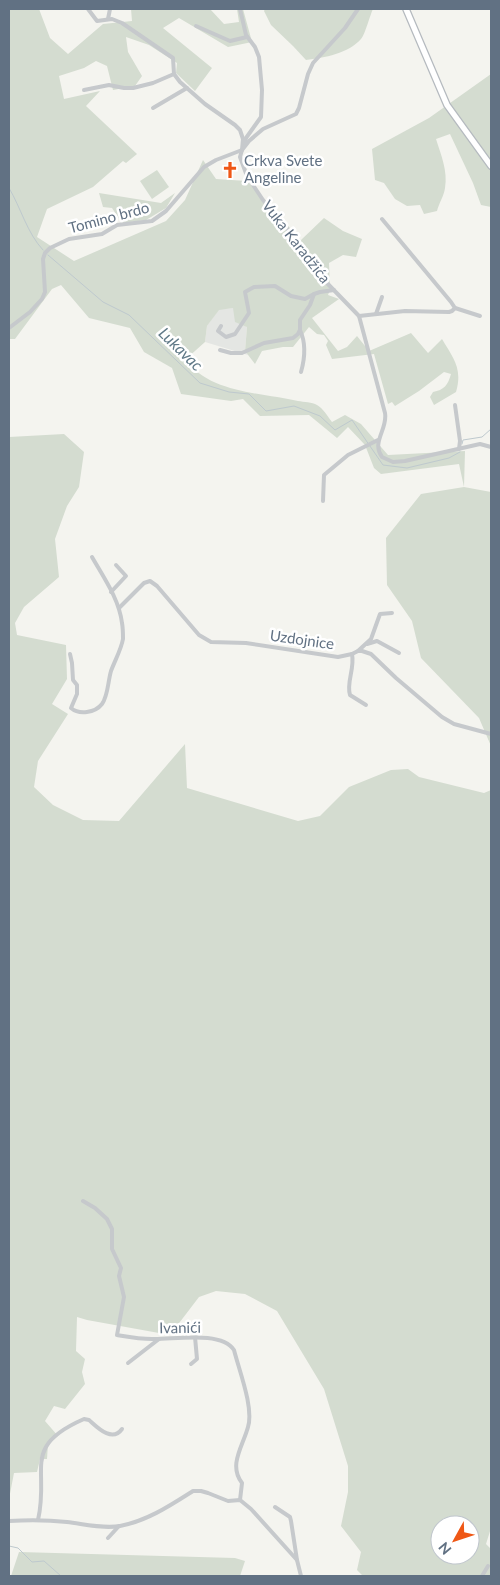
<svg xmlns="http://www.w3.org/2000/svg" width="500" height="1585" font-family="Lato,sans-serif">
<style>
.built{fill:#e4e6e3}
.green{fill:#d4dcd0;fill-rule:evenodd}
.lines{fill:none;stroke-linecap:round;stroke-linejoin:round}
.stream{stroke:#bec9ce;stroke-width:1}
.secondary-casing{stroke:#b5babf;stroke-width:8}
.street{stroke:#c6c9cc;stroke-width:4}
.secondary{stroke:#fff;stroke-width:5.5}
.labels{text-anchor:middle;stroke-width:5;stroke-linejoin:round;paint-order:stroke}
.poi-label{font-size:15px;fill:#617183;stroke:#fff;text-anchor:start}
.street-label{font-size:15px;fill:#617183;stroke:#fff}
.water-label{font-size:16px;font-style:italic;fill:#617a88;stroke:#fff}
</style>
<rect width="100%" height="100%" fill="#f4f4ef"/>
<polygon class="built" points="233,308 247,327 245,350 248,355 205,342 207,326 219,309"/>
<g class="green">
<path d="M9,9H39L50,38L68,54L103,24L132,21L131,9H210L224,24L239,22L237,9H243L252,42L228,47L179,18L163,28L212,68L195,91L176,73L177,63L149,45L126,37L128,52L142,76L135,86L113,90L107,66L96,61L84,68L59,76L64,99L100,91L86,106L137,154L126,163L123,161L93,187L47,209L37,237L74,261L166,221L185,200L203,160L216,179L247,181L301,240L324,218L343,231L362,239L356,257L343,255L329,263L330,290L328,295L339,299L312,318L338,351L347,347L357,336L369,351L411,333L428,353L442,339C453,358 463,368 456,392L434,405L430,397L433,392C444,390 448,385 451,374L444,372L419,391L395,406L392,402L388,404L374,354L332,359L326,345L328,341L324,335L317,334L309,327L293,347H283L262,351L255,364L245,351L247,327L235,322L233,308L219,310L207,326L205,342L186,359C207,393 264,393 298,401C304,402 312,402 317,405C323,408 328,417 332,422L345,415L361,424L388,455L465,451L464,487L491,492V746L479,718L421,658L412,621L387,585L386,538L421,494L464,487L459,464L381,474L374,468L365,445L348,427L337,438L309,415L260,416L243,399L231,401L181,394L172,368L144,352L130,328L89,318L61,285L52,289L15,339H9Z"/>
<path d="M265,9H373C370,15 365,35 361,39C349,53 324,58 306,60L293,46L271,25L264,11Z"/>
<path d="M491,74V207L481,205L473,183L450,134L436,139C441,155 448,171 445,188C444,196 439,203 437,211L424,214L420,205L407,206L395,199L384,183L375,180L372,149L429,118Z"/>
<polygon points="157,170 169,187 152,199 140,181"/>
<polygon points="99,193 161,203 175,193 166,208 146,220 122,223 112,208 103,207"/>
<path d="M64,434L84,452L79,487L67,506L55,539L59,577L24,607L15,623L17,635L66,645L67,679L52,704L68,714L38,761L34,787L53,805L83,820L119,821L185,744L187,788L298,821L320,816L349,787L391,770L408,769L419,777L484,793L491,790V1528L486,1544L491,1549V1576H363L357,1570L361,1552L341,1526L348,1492V1466L324,1389L277,1311L245,1294L216,1291L199,1297L170,1335L87,1320L77,1317L76,1351L85,1359L82,1372L85,1384L65,1409L54,1406L45,1421L58,1436L48,1444L47,1459H40L37,1472L14,1473L9,1499V437ZM440,1525H470V1555H440Z"/>
<polygon points="19,1552 235,1558 245,1561 240,1576 11,1576"/>
</g>
<g class="lines">
<g class="stream">
<path d="M9,188C21,208 27,233 43,250"/>
<polyline points="48,255 103,302 129,315 200,383 229,392 249,394 266,411 294,406 320,416 335,430 352,420 383,465 407,468 449,458 460,452"/>
<polyline points="462,444 463,440 482,437 491,429"/>
<polyline points="9,1546 18,1548 32,1562 44,1561 61,1576"/>
</g>
<g class="secondary-casing">
<polyline id="secondary" points="406,9 447,105 491,166"/>
</g>
<g class="street">
<polyline points="88,9 97,21 112,19 122,23 173,58 174,74 180,82 205,104 235,125 240,130 243,139 242,150"/>
<polyline points="240,9 246,35 255,47 259,57 262,90 261,117 246,138 244,146"/>
<path d="M358,9L345,28L313,63L308,74L299,108L296,114L263,129L249,141L242,150L240,157L247,176L263,200L289,231L304,257L326,282L359,316L385,413C388,429 371,442 382,457L393,462L405,461L480,444L491,447"/>
<polyline points="108,19 110,9"/>
<polyline points="196,26 230,41 247,37"/>
<polyline points="84,90 109,85 124,88 133,88 153,83 174,74"/>
<polyline points="153,108 187,88"/>
<polyline points="455,308 480,316"/>
<polyline points="376,314 382,297"/>
<polyline points="359,316 405,311 449,312 452,311 455,308 451,302 382,219"/>
<polyline points="221,326 218,331 226,337 235,334 249,313 245,292 254,287 275,286 291,296 305,299 314,294"/>
<polyline points="9,328 30,312 42,299 45,292 43,259 45,253 50,248 69,239 102,234 117,225 152,221 166,211 204,167 216,160 242,150"/>
<path d="M300,330C306,343 305,358 301,372"/>
<polyline points="220,350 231,353 242,353 264,343 293,338 298,334 300,330 300,320 310,305 314,294 320,292 334,290"/>
<polyline points="455,405 460,441 459,449"/>
<polyline points="323,501 324,475 348,455 378,440"/>
<polyline points="111,592 126,576 116,565"/>
<polyline points="119,608 144,583 150,581 157,586 199,635 211,642 246,643 338,657 352,654 358,651 362,651 371,654 396,678 442,717 454,724 491,734"/>
<polyline points="367,644 377,641 399,653"/>
<polyline points="358,651 371,639 380,614 392,613"/>
<path d="M70,654L72,663L73,680L77,685V694L71,708C79,715 95,713 102,704C108,696 108,681 111,671C115,660 121,650 123,639C123,634 123,628 122,623C119,599 104,578 92,557"/>
<path d="M352,654C355,669 346,682 350,695L366,705"/>
<path d="M83,1201L95,1208L107,1219L112,1229V1249L121,1268L119,1276L124,1297L117,1335C129,1337 140,1339 152,1339C172,1340 221,1330 234,1350C239,1370 254,1408 248,1427C243,1446 228,1465 242,1483L240,1500"/>
<polyline points="128,1363 159,1339"/>
<polyline points="191,1364 197,1359 195,1337"/>
<polyline points="275,1507 290,1517 291,1521 297,1560"/>
<path d="M38,1520C50,1469 20,1447 84,1419L89,1420C97,1427 112,1443 122,1429"/>
<path d="M9,1521C28,1520 48,1520 67,1522C84,1524 103,1529 120,1526C147,1521 171,1505 193,1491H201L208,1493L228,1501L240,1500L251,1509L297,1560L301,1576"/>
<polyline points="108,1538 119,1526"/>
<polyline points="482,1576 488,1566"/>
</g>
<use href="#secondary" class="secondary"/>
</g>
<defs>
<g id="church-bare" transform="scale(1.35)"><path d="M-1.2-6h2.4v3.5h3.3v2.4h-3.3V6h-2.4V-.1h-3.3v-2.4h3.3Z" fill="#ef5715" stroke="#fff" stroke-width="2.5" paint-order="stroke"/></g>
</defs>
<g fill-rule="evenodd">
<use href="#church-bare" x="230" y="170"/>
</g>
<g class="labels">
<g class="poi-label">
<text x="244" y="166">Crkva Svete<tspan x="244" dy="17">Angeline</tspan></text>
</g>
<g class="street-label">
<text transform="translate(109 218) rotate(-15)" y="5">Tomino brdo</text>
<text transform="translate(296 242) rotate(52)" y="5">Vuka Karadžića</text>
<text transform="translate(302 640) rotate(8)" y="5">Uzdojnice</text>
<text transform="translate(180 1328) rotate(-1)" y="5">Ivanići</text>
</g>
<g class="water-label">
<text transform="translate(181 349) rotate(44)" y="6">Lukavac</text>
</g>
</g>
<rect width="500" height="1585" fill="none" stroke="#617183" stroke-width="20"/>
<g transform="translate(455 1540) rotate(230)"><circle r="24" fill="#ffffff" stroke="#c0c6cd"/>
<path d="M0-4L9 19L0 12L-9 19Z" fill="#ef5715"/>
<text y="-8" font-size="14" font-weight="bold" text-anchor="middle" fill="#617183">N</text>
</g>
</svg>
